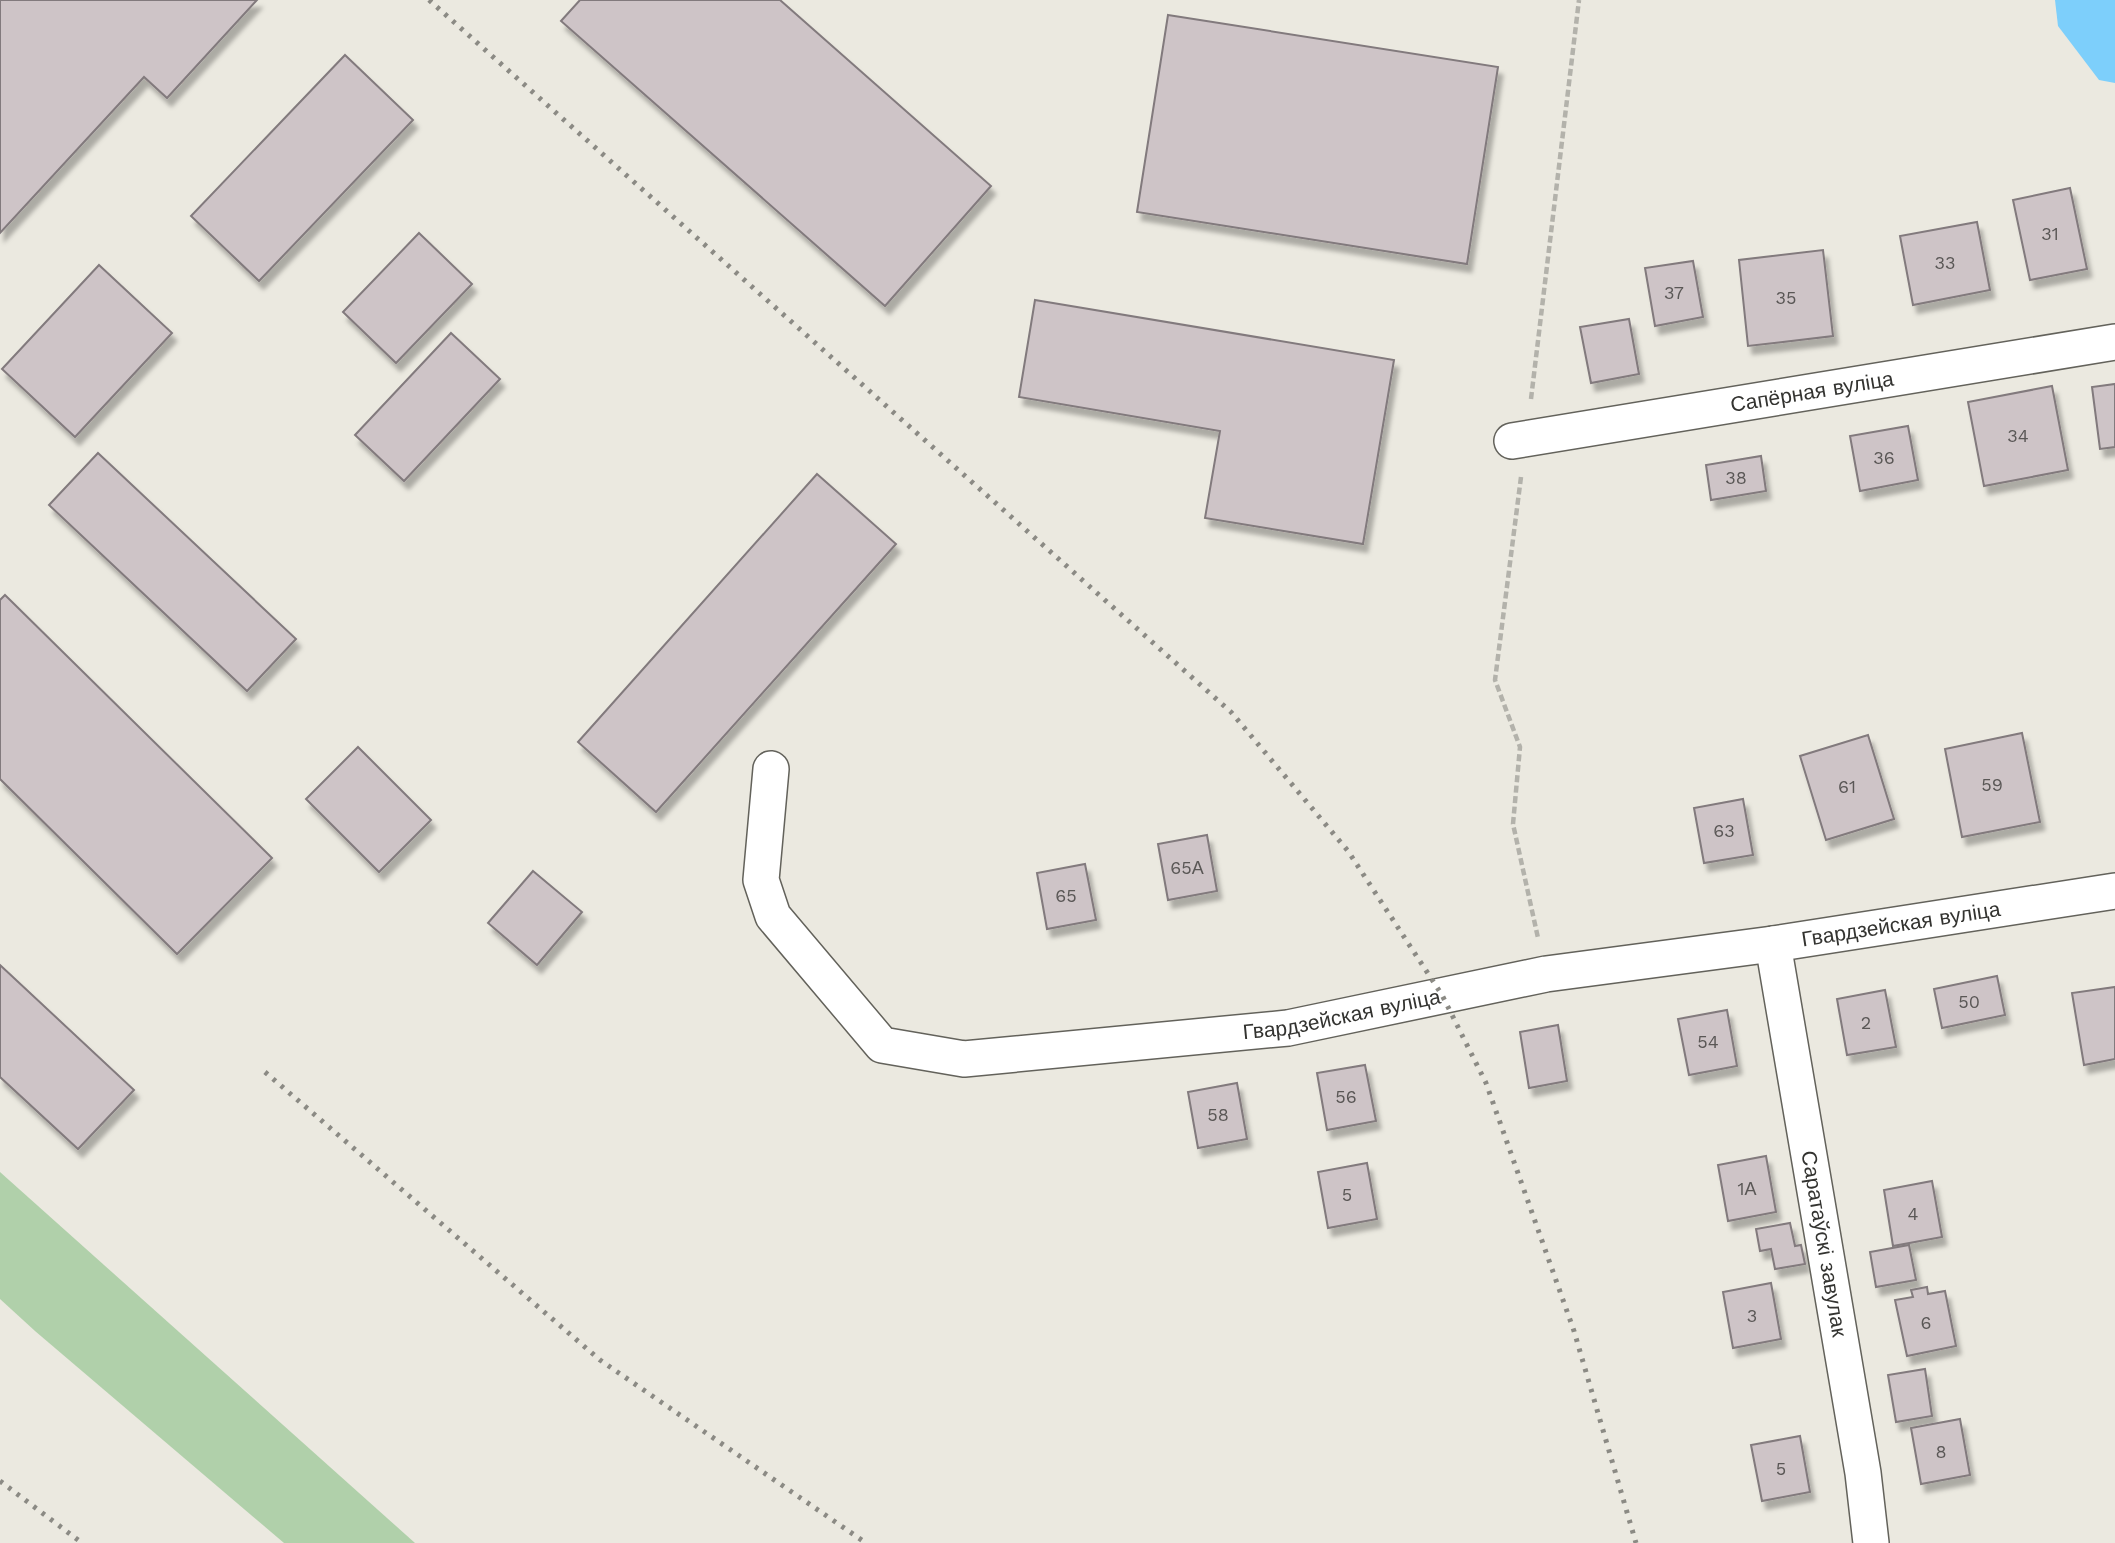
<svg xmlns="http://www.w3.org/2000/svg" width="2115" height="1543" font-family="'Work Sans',sans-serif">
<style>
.green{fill:#b0d0aa}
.water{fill:#7dcffb}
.building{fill:#cec4c7;stroke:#827a7d;stroke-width:2;filter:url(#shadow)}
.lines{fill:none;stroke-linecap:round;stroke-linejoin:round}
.street-casing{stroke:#63625b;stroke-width:38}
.path{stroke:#b3b2ab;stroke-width:4.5;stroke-dasharray:7 3.5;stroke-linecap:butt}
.street{stroke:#fff;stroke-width:35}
.rail{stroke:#8b8a84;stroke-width:5;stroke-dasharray:3.5 7;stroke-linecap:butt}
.labels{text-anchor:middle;stroke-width:6;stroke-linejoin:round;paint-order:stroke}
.number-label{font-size:18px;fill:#5a5756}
.street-label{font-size:21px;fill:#333330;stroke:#ebe9e0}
</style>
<defs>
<filter id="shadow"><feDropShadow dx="4.5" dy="8" stdDeviation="2" flood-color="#0004"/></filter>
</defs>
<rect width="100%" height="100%" fill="#ebe9e0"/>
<polygon class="green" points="0,1172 415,1543 284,1543 35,1331 0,1299"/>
<polygon class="water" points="2055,0 2115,0 2115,83 2099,80 2058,26"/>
<g class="building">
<polygon points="0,0 257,0 167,98 144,77 0,233"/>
<polygon points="580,0 780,0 991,186 885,306 561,21"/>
<polygon points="1168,15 1498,67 1467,264 1137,212"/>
<polygon points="345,55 413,120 259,281 191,216"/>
<polygon points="2070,188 2087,269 2030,280 2013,200"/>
<polygon points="1977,222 1990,290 1913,305 1900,236"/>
<polygon points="419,233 472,284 396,363 343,312"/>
<polygon points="1823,250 1833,336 1748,346 1739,260"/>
<polygon points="1693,261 1703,317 1655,326 1645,268"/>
<polygon points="99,265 172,333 75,437 2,369"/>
<polygon points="1035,300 1394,360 1363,544 1205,518 1220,431 1019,397"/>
<polygon points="1629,319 1639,374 1591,383 1580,327"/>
<polygon points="451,333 500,379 404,481 355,435"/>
<polygon points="2115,384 2115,447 2100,449 2092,387"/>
<polygon points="2052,386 2068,470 1984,486 1968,402"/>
<polygon points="1908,426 1918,480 1860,491 1850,436"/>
<polygon points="98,453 296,639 247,691 49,505"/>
<polygon points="1761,456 1766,491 1711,500 1706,465"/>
<polygon points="817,474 896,544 656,812 578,742"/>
<polygon points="5,595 272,858 177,954 0,779 0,600"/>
<polygon points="2022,733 2040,822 1962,837 1945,749"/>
<polygon points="1868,735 1894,819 1826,840 1800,756"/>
<polygon points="358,747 431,820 379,872 306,799"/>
<polygon points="1743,799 1753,855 1704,863 1694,808"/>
<polygon points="1207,835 1217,891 1168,900 1158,844"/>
<polygon points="1085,864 1096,920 1047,929 1037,873"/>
<polygon points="533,871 582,912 537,965 488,923"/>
<polygon points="0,965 134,1090 78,1149 0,1077"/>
<polygon points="1997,976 2005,1015 1942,1028 1934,989"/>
<polygon points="2115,987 2115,1059 2084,1065 2072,993"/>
<polygon points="1885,990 1896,1047 1847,1055 1837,999"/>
<polygon points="1727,1010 1737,1066 1689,1075 1678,1019"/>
<polygon points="1558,1025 1567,1081 1529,1088 1520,1032"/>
<polygon points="1365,1065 1376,1121 1327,1130 1317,1073"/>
<polygon points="1237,1083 1247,1139 1198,1148 1188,1092"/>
<polygon points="1766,1156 1776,1212 1728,1221 1718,1165"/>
<polygon points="1367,1163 1377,1219 1328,1228 1318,1172"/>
<polygon points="1932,1181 1942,1237 1893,1246 1884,1190"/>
<polygon points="1790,1223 1795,1246 1801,1245 1805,1264 1775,1269 1771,1249 1760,1251 1756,1229"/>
<polygon points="1909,1245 1916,1280 1876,1287 1870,1252"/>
<polygon points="1771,1283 1781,1339 1733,1348 1723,1292"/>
<polygon points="1927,1287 1928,1294 1945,1291 1956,1346 1907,1356 1895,1300 1913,1297 1911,1290"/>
<polygon points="1925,1369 1932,1416 1896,1422 1888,1375"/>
<polygon points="1960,1419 1970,1475 1921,1484 1911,1428"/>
<polygon points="1800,1436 1810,1492 1762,1501 1751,1445"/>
</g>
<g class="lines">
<g class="street-casing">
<g id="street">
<path id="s1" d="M1512,441L2115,342"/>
<path id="s2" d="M771,769L761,880L773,916L882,1045L964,1059L1288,1028L1546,974L1773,944L2115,891"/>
<path id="s3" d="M1773,944L1863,1473L1871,1543"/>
</g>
</g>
<g class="path">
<polyline points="1531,399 1579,0"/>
<polyline points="1521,477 1495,680 1520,747 1513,824 1538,938"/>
</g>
<use href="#street" class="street"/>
<g class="rail">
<polyline points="429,0 1231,712 1348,851 1442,995 1486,1083 1574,1331 1636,1543"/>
<polyline points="265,1072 600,1360 866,1543"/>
<polyline points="0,1481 82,1543"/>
</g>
</g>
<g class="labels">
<g class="number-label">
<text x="2050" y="240">31</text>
<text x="1945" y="269">33</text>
<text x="1674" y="299">37</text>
<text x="1786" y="304">35</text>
<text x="2018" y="442">34</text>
<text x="1884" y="464">36</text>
<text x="1736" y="484">38</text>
<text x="1992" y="791">59</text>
<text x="1847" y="793">61</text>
<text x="1724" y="837">63</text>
<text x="1187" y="874">65А</text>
<text x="1066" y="902">65</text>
<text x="1969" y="1008">50</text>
<text x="1866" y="1029">2</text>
<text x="1708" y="1048">54</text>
<text x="1346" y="1103">56</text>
<text x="1218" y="1121">58</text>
<text x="1747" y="1195">1А</text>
<text x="1347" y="1201">5</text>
<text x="1913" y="1220">4</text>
<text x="1752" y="1322">3</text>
<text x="1926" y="1329">6</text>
<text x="1941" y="1458">8</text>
<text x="1781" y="1475">5</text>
</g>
<g class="street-label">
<text dy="7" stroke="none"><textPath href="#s1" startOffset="304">Сапёрная вуліца</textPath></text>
<text dy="7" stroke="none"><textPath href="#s2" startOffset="1349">Гвардзейская вуліца</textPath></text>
<text dy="7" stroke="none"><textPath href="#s2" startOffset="782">Гвардзейская вуліца</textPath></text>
<text dy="7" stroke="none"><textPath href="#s3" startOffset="304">Саратаўскі завулак</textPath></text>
</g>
</g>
</svg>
